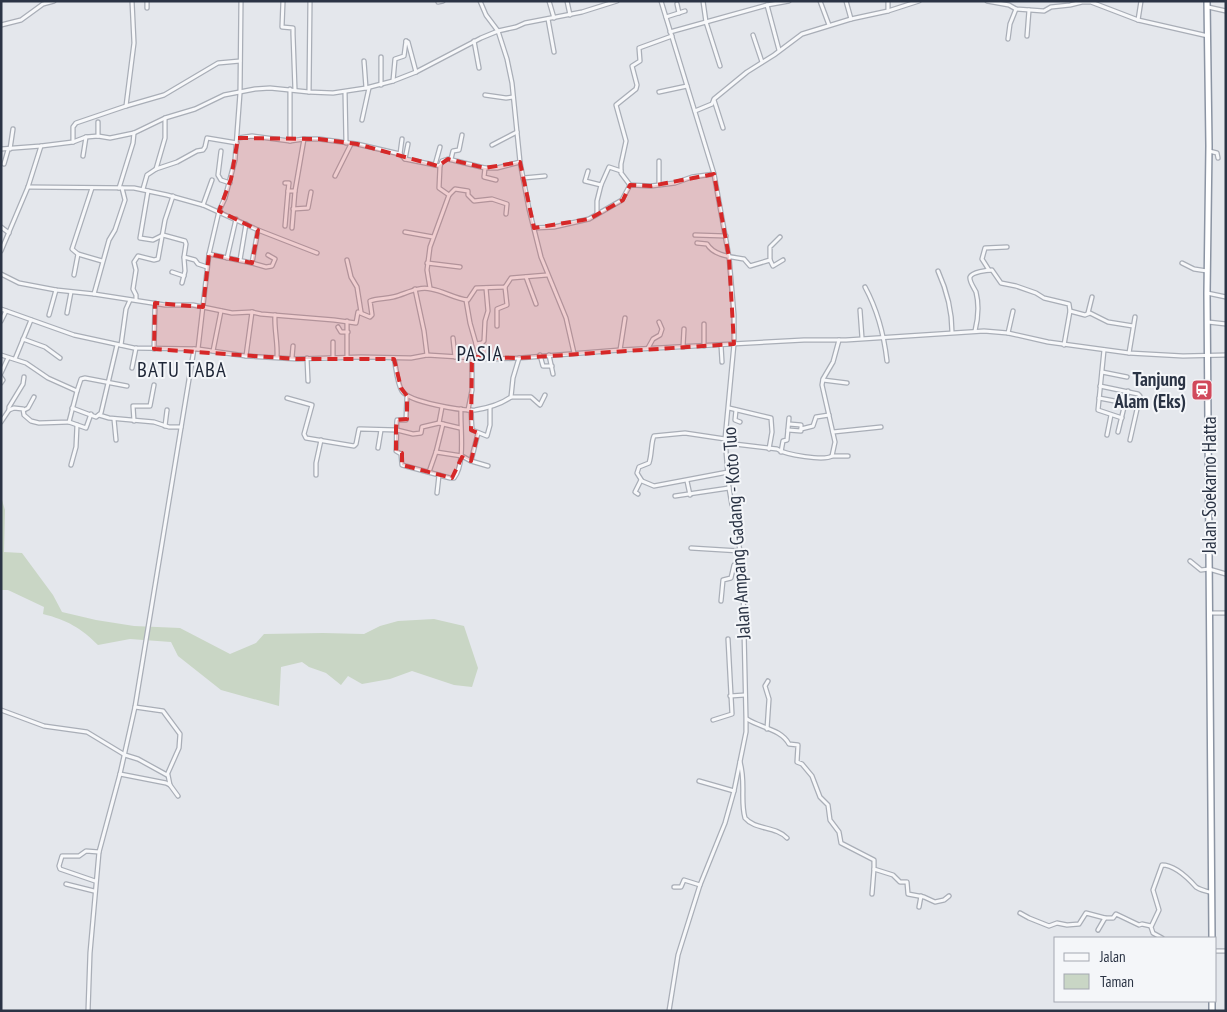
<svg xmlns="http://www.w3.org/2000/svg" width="1227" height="1012" font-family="'PT Sans Narrow',sans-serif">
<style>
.green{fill:#c9d6c5}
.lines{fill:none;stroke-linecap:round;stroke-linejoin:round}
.minor-casing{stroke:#a9aeb7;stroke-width:5.5}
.highway-casing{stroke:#8b94a3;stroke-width:8}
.minor{stroke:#f7f8fa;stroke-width:3}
.highway{stroke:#fff;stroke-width:5}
.marked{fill:#d62828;fill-opacity:0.2;stroke:#d62828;stroke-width:4;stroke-dasharray:10 6;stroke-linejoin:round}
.labels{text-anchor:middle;stroke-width:4;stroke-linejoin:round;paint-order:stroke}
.poi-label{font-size:19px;font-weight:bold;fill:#2b3445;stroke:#f4f6f9;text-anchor:end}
.street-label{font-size:19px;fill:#2b3445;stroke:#f4f6f9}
.quarter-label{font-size:21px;letter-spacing:1px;fill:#1d2536;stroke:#f4f6f9}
</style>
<rect width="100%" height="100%" fill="#e4e7ec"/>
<path class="green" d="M1,497L5,510L4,552L22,553L53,595L62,612L96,620L134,626L180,628L230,654L256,643L264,634L323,633L364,634L380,626L398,621L434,619L464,626L478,668L472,687L454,685L412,671L390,679L362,684L348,676L341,685L326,673L309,667L302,662L281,667L279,706L221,690L178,656L171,642L130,639L98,645C81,628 67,620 43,614L44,607L8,590H1Z"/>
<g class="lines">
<g class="minor-casing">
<g id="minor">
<polyline points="147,1 147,8"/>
<polyline points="283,1 282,27 293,28 293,34 295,90"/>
<polyline points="480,1 486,15 498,31 507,59 512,83 520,162 529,209 541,257 566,318 574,353"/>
<polyline points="549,1 554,18"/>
<polyline points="567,1 570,15"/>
<polyline points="661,1 714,174 729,257 734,315 734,344 725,439 729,488 740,551 743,587 746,718 746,732 734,791 725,823 700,885 678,955 669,1011"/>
<polyline points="703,1 706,22 720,66"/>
<polyline points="820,1 829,25"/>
<polyline points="846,1 851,19"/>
<polyline points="888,1 888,11"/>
<polyline points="987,1 1009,5 1016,9 1044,11 1051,7 1070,5 1082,2 1091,2 1138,20 1208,36"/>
<polyline points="438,2 443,1"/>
<polyline points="677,4 679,13"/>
<polyline points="767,5 779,50"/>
<polyline points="1208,7 1226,11"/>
<polyline points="666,17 685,11"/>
<polyline points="548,19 554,52"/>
<polyline points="1138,20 1141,1"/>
<polyline points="1,25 21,20 43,4 54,1"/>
<polyline points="670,32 767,5 789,1"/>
<polyline points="753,35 762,62"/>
<polyline points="1027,36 1029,10"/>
<polyline points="1008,39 1010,24 1016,9"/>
<polyline points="406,41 408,42 416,72"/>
<polyline points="474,41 479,68"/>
<polyline points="364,61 366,88"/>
<polyline points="393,81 395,59 404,56 406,41"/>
<polyline points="381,85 381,57"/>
<polyline points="290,89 290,141"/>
<polyline points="309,92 310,1"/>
<polyline points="345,92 346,143"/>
<polyline points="659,92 687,86"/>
<polyline points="485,95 506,98 513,97"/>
<polyline points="714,100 723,128"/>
<polyline points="126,106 134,43 132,1"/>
<polyline points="695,111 712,104 714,99 747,72 774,55 802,34 851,19 888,11 919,1"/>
<polyline points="362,120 369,88"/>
<polyline points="98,136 98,122"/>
<polyline points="238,138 252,136 290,141 304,139 319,139 357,144 400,154 405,159 440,166"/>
<polyline points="73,142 73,127 76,123 126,106 164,95 218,63 240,61"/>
<polyline points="492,145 517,132"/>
<polyline points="1,149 41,146 73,142 86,137 98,136 110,138 134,133 165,118 195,109 224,95 255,89 270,88 309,92 333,93 366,88 393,81 416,72 481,38 498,31 516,27 525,23 582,12 617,1"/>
<polyline points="10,149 13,129"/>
<polyline points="221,151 218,175 221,180 230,183"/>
<polyline points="1209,151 1217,153 1218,158"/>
<polyline points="400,154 402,139"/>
<polyline points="83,156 86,137"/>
<polyline points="405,159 408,144"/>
<polyline points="451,159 453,151 459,150 462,135"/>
<polyline points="659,161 659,184"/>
<polyline points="4,164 8,150"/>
<polyline points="435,165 440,147"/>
<polyline points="485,168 484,177 496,180"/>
<polyline points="156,169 177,162 197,151 203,150 205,147 207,138 237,143"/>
<polyline points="588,171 585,181 601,185 597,201 597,214"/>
<polyline points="335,176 351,144"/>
<polyline points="523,178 545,176"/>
<polyline points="285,183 289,183 288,191"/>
<polyline points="601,185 609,167 621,171"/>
<polyline points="630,185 621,173 621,164 626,141 616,105 636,89 637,85 632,66 640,61 639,48 672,36"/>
<polyline points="28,187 134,188 167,195 203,205 258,230 317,253"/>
<polyline points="92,188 72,249 78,254 102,261"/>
<polyline points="119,188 133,143 134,133"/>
<polyline points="143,189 147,175 156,169 165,138 165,118"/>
<polyline points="148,191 140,238 153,240 163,235 185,241 186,244 184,257 195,260 198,264 207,267"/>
<polyline points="449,195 455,189 468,191 468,195 474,201 492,199 507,204 506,214"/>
<polyline points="203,205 212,180"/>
<polyline points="293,209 308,208 311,192"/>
<polyline points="285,226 288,191 295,191"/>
<polyline points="1,227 9,233"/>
<polyline points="292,228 295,191 304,139"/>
<polyline points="534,228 554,227 589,219 622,200 630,185 651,186 675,183 692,177 714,174"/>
<polyline points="405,232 433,237"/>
<polyline points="695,235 726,236"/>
<path d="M697,243L707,244C714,256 732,257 744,259L750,266L770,260V247L780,237"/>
<polyline points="1,251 28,187 41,146"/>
<polyline points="209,254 252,263 258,230"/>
<polyline points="227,258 236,219"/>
<polyline points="240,260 246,224"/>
<polyline points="347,260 351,277 357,287 361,312"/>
<polyline points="770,260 773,266 783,260"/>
<polyline points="252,263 266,267 272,266 275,259 268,255"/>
<polyline points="427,263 460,267"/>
<polyline points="1182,263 1194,269 1207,271"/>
<polyline points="989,270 982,259 985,248 1007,247"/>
<path d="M938,271C947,291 952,310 952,332"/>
<polyline points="172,272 184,276"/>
<path d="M1,274L19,283L56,290L94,294L165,305H193L232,313L252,312L261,314L334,320L356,323L358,312L370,317L372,315L370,301C378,298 385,299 393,297C406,294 417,286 431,289C444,291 455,299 468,300L476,288L505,287L511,278L547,275"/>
<polyline points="74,275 78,254"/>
<polyline points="526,277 536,304"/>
<polyline points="182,283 185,271 184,258"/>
<path d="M865,287C878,311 884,335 887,361"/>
<polyline points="430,288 427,270 430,247 449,195 439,188 440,166 442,161 448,159 485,168 497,168 520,162"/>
<polyline points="415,289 424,331 427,355"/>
<polyline points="1207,293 1226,297"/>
<polyline points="94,294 109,240 115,230 125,200 122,188"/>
<polyline points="136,300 136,295 133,289 136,270 134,262 138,256 154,260 158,259 165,220 173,196"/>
<polyline points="466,300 470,323 480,358"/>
<polyline points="1,309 74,335 134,348 198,349 246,356 297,359 361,357 411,358 427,355 492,359 519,358 620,350 804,340 846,340 984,331 1008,333 1048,342 1129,353 1183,356 1226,355"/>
<polyline points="860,310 862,338"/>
<polyline points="1070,311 1085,315 1090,313 1108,322 1133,326"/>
<polyline points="67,313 71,292"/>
<polyline points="1088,313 1092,297"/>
<polyline points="49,315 56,290"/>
<path d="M275,315C274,329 278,343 277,357"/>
<polyline points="1,321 6,311"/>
<polyline points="1208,322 1226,324"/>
<polyline points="704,324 704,346"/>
<polyline points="497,326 497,309 507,305 505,287"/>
<polyline points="338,327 341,332 348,332"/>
<path d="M975,331C978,319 979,304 976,292C974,288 969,281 970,277C972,272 987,270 992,270L1001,283L1016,286L1036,293L1044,298L1069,304L1070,311L1064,345"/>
<polyline points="1008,333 1013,311"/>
<polyline points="453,338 455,357"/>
<polyline points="23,339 45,347 60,358"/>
<polyline points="333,342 333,358"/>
<polyline points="476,344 482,343 484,341 485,321 488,311 486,288"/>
<polyline points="121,345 126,309 130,300"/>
<polyline points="721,345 722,362"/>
<polyline points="683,347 684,329"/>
<polyline points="648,348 653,339 660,335 662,329 659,322"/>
<polyline points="154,349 155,303"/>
<polyline points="198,349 209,254 219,211 225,198 235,160 240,93 241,1"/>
<polyline points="620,350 625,318"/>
<polyline points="1104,350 1098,410 1122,418"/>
<polyline points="213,351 221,311"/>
<polyline points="1129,353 1135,317"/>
<polyline points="1,355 26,363 48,378 77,391"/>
<polyline points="540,355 543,366 552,366"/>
<polyline points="549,355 553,374"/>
<polyline points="246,356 252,312"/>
<polyline points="347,357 347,321"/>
<polyline points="292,358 293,346"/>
<polyline points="307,358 308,381"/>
<path d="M394,358C396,367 397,383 402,391C409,402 462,411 475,410C488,408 501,404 511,397L513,378L519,358"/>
<polyline points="15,359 31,320"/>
<polyline points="132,368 136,348"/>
<polyline points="1102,372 1127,377"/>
<polyline points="1,373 8,358"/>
<polyline points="1,377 3,380 1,383"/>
<polyline points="823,380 847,383"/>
<polyline points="1100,386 1138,394 1140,396 1130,440"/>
<path d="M407,396L406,420H397C396,428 397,441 396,451L401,454L402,465L450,478H454C466,463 460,428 461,409"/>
<polyline points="511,397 531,397 540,405 545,395"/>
<polyline points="287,398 312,405 304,434 306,438 354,446 356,444 359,429 361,429 397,430 413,434 421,433 422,427 439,423 460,428"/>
<polyline points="1099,398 1125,403"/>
<polyline points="72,408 96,417 101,413 117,345"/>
<polyline points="729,408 771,418 772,432 769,449"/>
<polyline points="9,410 9,407 23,384 24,377"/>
<polyline points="24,410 28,408 34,397"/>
<polyline points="468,410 472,390 472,358"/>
<polyline points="471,410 472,430 487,436 490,425 490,407"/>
<polyline points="736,410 735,420 740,422"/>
<polyline points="99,415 109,418 154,422 169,427 181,427"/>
<polyline points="114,419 116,440"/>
<polyline points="134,421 133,406 150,406 154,385"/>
<polyline points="1,422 9,410 14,408 23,409 24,415 31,421 39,423 69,422 77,391 81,379 85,378 127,386"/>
<polyline points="69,422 86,428 91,414"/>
<polyline points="439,423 442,407"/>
<polyline points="789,424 801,425 801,429"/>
<polyline points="165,426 167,410"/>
<polyline points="788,430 801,431 801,429 813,426 816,417 829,415"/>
<polyline points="833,432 881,427"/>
<polyline points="1118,432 1128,391"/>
<polyline points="1107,435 1111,415"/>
<path d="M725,439L685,433L654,436C651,442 652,454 649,463L639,467L637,473L642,481L654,486L728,472"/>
<path d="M726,443L777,449C786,455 824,461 832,456L835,442L822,385L823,379L833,362L839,340"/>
<polyline points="378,448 381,430"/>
<polyline points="436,452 462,456 471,461 478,433"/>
<polyline points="781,452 783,441 787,440 789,418"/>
<polyline points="832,456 848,456"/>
<polyline points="471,461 488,466"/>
<polyline points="71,465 76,447 77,425"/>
<polyline points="429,472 436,452 443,424"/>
<polyline points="316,475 316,463 321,440"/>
<polyline points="687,481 690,495"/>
<polyline points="437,493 439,475"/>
<polyline points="638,494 635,492 641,480"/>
<polyline points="675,496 729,488"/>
<polyline points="691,548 740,551"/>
<polyline points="1190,561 1201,570 1209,569 1226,574"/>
<polyline points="721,601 723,580 731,578 734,565 741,565"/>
<polyline points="1210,613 1226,613"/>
<polyline points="730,696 745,695"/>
<polyline points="1,710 44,726 87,732 125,755 138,759 167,775 179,748 180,734 163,711 135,707"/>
<path d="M747,719C761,728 781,729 789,744L798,745L797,762L802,764L812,776L820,797L828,805L830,820L839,832L841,843L874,860V869L893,875L900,882H907L908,894L924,897L935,902L944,900L949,896"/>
<polyline points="713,720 732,714 728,639"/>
<polyline points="767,729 769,699 765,686 768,681"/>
<path d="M740,762C746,782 740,801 745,818C755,830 776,826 787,838"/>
<polyline points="120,774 166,783 170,785 178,796"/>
<polyline points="168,775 170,785"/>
<polyline points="699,781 734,791"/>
<polyline points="95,881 60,869 59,866 62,856 79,856 86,851 99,852"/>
<polyline points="66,884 94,891"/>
<polyline points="674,887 681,887 684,880 700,885"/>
<polyline points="872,894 874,869"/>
<polyline points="919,907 921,896"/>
<polyline points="1020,913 1029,918 1049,926 1057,923 1067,925 1079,924 1086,913 1105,918 1113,918 1116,914 1139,925 1142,924 1151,926"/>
<polyline points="1098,930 1105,918"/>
<path d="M1162,938L1153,933L1151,927L1159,910L1153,890L1162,865C1175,865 1188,878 1196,887C1200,890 1207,891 1212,893"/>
<polyline points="1216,951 1226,951"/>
<polyline points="88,1011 90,953 99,852 120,774 135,707 194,349"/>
</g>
</g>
<g class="highway-casing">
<g id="highway">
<polyline points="1207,1 1209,146 1207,293 1212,938"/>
<polyline points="1212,1011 1212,1001"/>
</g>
</g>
<use href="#minor" class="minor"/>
<use href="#highway" class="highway"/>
</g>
<path class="marked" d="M238,138L319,139L357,144L438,166L448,159L485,168L520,162L534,228L589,219L623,200L630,185L651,186L714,174L729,257L734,344L519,358L472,357L471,430L478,433L471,461L462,457L452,478L402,465V453L396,451V427L397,420L407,419V396L401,388L394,359H297L154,349L155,303L203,307L209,254L252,263L258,230L219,211L231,179Z"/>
<defs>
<g id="station-square" transform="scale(1.125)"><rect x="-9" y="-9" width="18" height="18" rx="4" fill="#d1495b" stroke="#f4f6f9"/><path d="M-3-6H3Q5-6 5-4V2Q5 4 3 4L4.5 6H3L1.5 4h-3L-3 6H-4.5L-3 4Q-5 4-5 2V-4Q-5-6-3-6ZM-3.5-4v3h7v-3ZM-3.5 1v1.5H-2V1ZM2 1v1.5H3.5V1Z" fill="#fff"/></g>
</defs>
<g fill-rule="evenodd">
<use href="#station-square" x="1202" y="390"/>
</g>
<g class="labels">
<g class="poi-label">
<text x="1186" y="386">Tanjung<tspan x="1186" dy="22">Alam (Eks)</tspan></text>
</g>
<g class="street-label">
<text transform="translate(1209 485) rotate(-90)" y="7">Jalan Soekarno Hatta</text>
<text transform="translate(736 533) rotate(-94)" y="7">Jalan Ampang Gadang - Koto Tuo</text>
</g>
<g class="quarter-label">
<text x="480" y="361">PASIA</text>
<text x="182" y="377">BATU TABA</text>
</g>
</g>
<rect width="1227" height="1012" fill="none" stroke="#2b3445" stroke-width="5"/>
<rect x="1054" y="937" width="162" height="65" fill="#f4f6f9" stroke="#a4a8b1"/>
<rect x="1064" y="953" width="25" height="8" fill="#f7f8fa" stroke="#a4a8b1"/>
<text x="1100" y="962" font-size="15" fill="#2b3445">Jalan</text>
<rect x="1064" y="974" width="25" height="15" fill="#c9d6c5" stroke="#a4a8b1"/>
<text x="1100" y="987" font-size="15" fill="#2b3445">Taman</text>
</svg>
